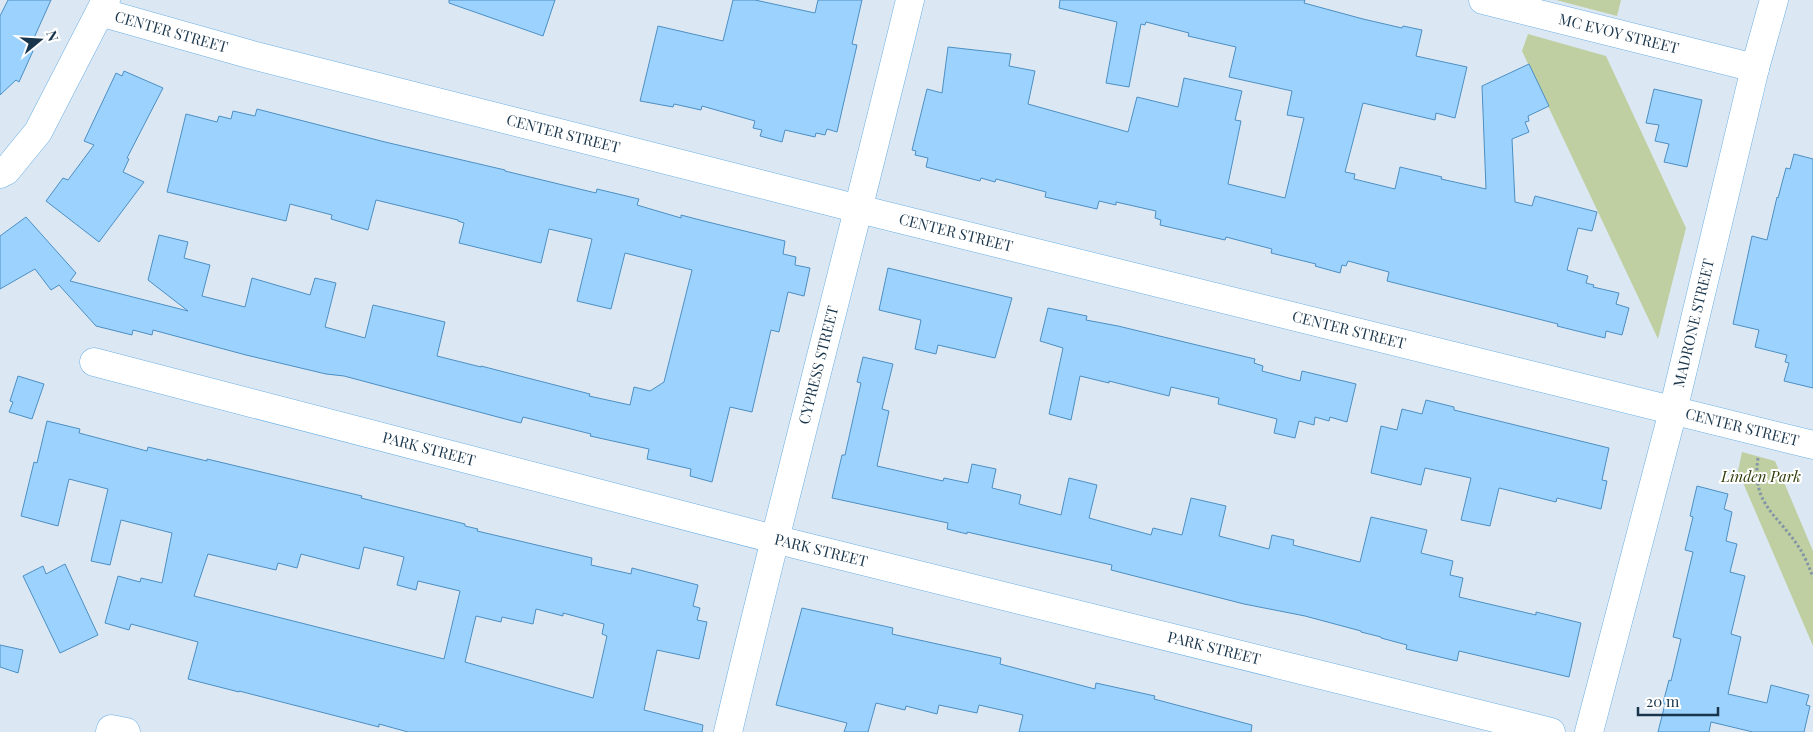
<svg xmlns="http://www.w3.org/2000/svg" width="1813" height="732" font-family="'Playfair Display',serif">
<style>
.green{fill:#bfcfa2}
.building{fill:#9cd2fe;stroke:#4c8fc3;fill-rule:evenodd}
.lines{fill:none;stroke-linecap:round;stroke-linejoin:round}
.street-casing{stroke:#6bafe4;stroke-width:29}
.path{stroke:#8195a6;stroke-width:3;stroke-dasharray:2.5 2.5;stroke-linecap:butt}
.street{stroke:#fff;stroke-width:28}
.labels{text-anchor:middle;stroke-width:4;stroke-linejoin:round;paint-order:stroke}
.street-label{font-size:15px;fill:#19354b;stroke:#fff}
.park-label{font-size:15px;font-style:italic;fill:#2c3a06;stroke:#fff}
</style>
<rect width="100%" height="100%" fill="#dbe8f4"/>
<g class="green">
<polygon points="1556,0 1621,0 1617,16"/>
<polygon points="1528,34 1606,56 1686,228 1658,339 1522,51"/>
<polygon points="1742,452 1775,461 1813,551 1813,646 1738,471"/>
</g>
<g class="building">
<polygon points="8,0 51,0 29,49 33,51 19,82 16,80 0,95 0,16"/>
<polygon points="449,0 555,0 543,36 449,3"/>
<polygon points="733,0 755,0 815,13 818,0 862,0 852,44 857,45 837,132 827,129 825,135 816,133 815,137 785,130 782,142 760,136 762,130 753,128 755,121 702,106 701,110 674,104 673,107 640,101 658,26 723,41"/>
<polygon points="1060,0 1305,0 1304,3 1363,19 1402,28 1403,26 1422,30 1416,56 1467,67 1455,118 1436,113 1435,120 1363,103 1345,172 1355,174 1354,179 1395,189 1400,167 1442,177 1441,179 1486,189 1482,86 1529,64 1549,106 1528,116 1529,121 1525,122 1529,132 1512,139 1515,202 1532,206 1535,196 1597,212 1592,231 1578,228 1567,270 1588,276 1586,283 1594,285 1593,287 1619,293 1616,304 1629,308 1622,335 1606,331 1605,338 1557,326 1558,324 1387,281 1389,272 1348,261 1346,266 1342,265 1340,273 1315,266 1316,264 1271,253 1272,249 1226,237 1225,240 1160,225 1161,220 1155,218 1156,211 1116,202 1116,205 1099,201 1097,209 1045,197 1046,192 996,179 995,182 981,178 980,181 926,167 928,158 915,155 916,151 912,150 927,89 942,93 948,47 1011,54 1009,66 1035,71 1028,104 1128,132 1137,97 1178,107 1184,78 1242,91 1235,120 1241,121 1228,184 1285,198 1304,118 1287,115 1292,91 1229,77 1236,47 1188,36 1189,33 1146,22 1145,25 1141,24 1129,87 1106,83 1117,22 1059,8"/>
<polygon points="124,71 163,88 127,158 129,159 123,172 144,182 99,242 46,201 63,178 68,180 94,145 84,141 116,73 122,76"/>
<polygon points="1654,89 1702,100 1687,167 1664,162 1669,144 1655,141 1659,125 1646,123"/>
<polygon points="257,109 385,142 505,170 505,171 596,193 597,189 639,199 637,205 681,218 681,215 704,221 785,241 783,254 796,257 795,265 810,268 804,296 788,292 779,332 771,330 752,412 730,407 712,482 690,476 691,469 647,459 649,449 590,436 591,434 523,417 521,423 509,420 344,376 326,374 246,355 153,330 152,335 133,330 132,335 96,326 59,285 51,290 35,269 0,289 0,236 26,217 76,273 70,281 188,311 148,280 159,235 188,242 184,258 210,265 202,296 245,307 252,278 310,295 315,278 336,283 325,327 365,338 373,305 445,322 437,356 481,367 481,366 590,394 589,396 630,405 634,387 650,391 664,382 692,270 625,253 611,309 577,301 592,239 549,229 541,263 459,243 464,223 458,221 458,220 376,200 368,230 331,219 332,215 290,204 286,221 167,192 186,114 217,122 219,116 231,119 233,111 255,116"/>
<polygon points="1794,154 1813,159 1813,388 1784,381 1789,363 1785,362 1787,355 1755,347 1759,330 1733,324 1752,236 1767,240 1777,197 1778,198 1786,168 1790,169"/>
<polygon points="888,268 1012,298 995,358 938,345 936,354 915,349 921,320 879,310"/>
<polygon points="1048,308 1087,316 1086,320 1118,326 1255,359 1254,363 1263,366 1262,371 1300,381 1302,371 1356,384 1347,422 1330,417 1329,421 1315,417 1314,425 1299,421 1295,438 1274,433 1277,419 1218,404 1219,398 1171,387 1169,396 1109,381 1109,383 1080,376 1071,420 1049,414 1063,348 1040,341"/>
<polygon points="863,357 893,364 882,409 889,411 877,466 943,481 944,478 968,483 972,464 996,469 992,488 1021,495 1019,504 1061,515 1069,478 1097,485 1089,518 1151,535 1153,528 1182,535 1191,498 1226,506 1219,536 1269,549 1272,535 1294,540 1293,545 1360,562 1371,517 1427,530 1421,553 1453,561 1450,575 1463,578 1459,597 1536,615 1536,612 1581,623 1569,677 1459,651 1457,661 1406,649 1407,645 1381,638 1381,637 1361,632 1361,631 1305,616 1244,604 1111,570 1112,565 967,532 967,534 947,529 948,523 832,498 842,455 845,455 861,383 857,382"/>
<polygon points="18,376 44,384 32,419 9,412 13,402 10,401"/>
<polygon points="1426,400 1454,407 1454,410 1609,448 1602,480 1607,481 1601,509 1557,498 1556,502 1499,488 1490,526 1461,520 1471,478 1425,468 1421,485 1371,473 1381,426 1397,430 1402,409 1422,414"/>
<path d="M47,421L80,429L79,433L147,451L148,447L207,461V459L362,496L361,498L465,524V526L478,529L477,531L592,558L591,565L631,574L632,568L698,585L693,606L700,608L697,620L707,622L699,659L657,650L644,710L703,725L702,732H408L379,724V727L239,691V692L188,679L198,642L131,624L129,630L105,623L118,576L140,582L141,578L162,583L172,533L121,520L110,565L91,561L108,489L69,479L58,526L21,516L34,462L37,463ZM364,547L404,557L397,585L416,590L418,581L460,591L444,659L194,596L208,554L276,570L278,563L297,568L301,554L359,569ZM536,609L563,616V613L604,624L602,634L607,636L593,698L465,662L476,616L501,622L502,617L533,624Z"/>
<polygon points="1697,486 1728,494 1724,509 1732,512 1726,541 1737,544 1730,572 1745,576 1731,634 1741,637 1728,694 1767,703 1771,685 1809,695 1806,705 1810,706 1804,732 1753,732 1711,722 1709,732 1658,732 1665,704 1663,703 1669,680 1671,681 1681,639 1673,637 1693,552 1685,550 1693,517 1690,516"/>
<polygon points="65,564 98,635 60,653 23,576 43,566 46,574"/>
<polygon points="802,608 893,628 892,634 1001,658 1000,664 1095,689 1096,683 1155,696 1154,699 1252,725 1251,732 1019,732 1023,715 979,705 977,713 939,705 937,714 906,706 905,710 876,703 868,732 844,732 847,723 776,705"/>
<polygon points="0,645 23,650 18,673 0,667"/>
</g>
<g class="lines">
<g class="street-casing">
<g id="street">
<path id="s1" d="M1483,0L1755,68"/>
<path id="s2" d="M100,12L252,55L859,209L1813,445"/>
<polyline points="0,174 6,171 38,132 106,0"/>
<path id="s3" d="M94,362L774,539L1551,732"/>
<polyline points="110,732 111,729 126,732"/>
<path id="s4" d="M728,732C786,487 851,244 910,0"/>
<path id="s5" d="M1589,732L1673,411L1755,68L1774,0"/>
</g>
</g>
<path class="path" d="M1758,458C1751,505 1778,514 1800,549C1805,557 1809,567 1813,577"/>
<use href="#street" class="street"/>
</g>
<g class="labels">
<g class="street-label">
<text dy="5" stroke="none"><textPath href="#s2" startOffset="74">CENTER STREET</textPath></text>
<text dy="5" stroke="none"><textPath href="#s1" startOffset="140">MC EVOY STREET</textPath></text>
<text dy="5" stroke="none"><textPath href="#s2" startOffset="479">CENTER STREET</textPath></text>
<text dy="5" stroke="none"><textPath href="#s2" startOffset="884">CENTER STREET</textPath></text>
<text dy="5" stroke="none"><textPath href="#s5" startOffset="422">MADRONE STREET</textPath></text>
<text dy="5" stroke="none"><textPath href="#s2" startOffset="1289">CENTER STREET</textPath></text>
<text dy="5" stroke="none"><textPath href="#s4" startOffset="378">CYPRESS STREET</textPath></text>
<text dy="5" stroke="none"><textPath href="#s2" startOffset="1694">CENTER STREET</textPath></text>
<text dy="5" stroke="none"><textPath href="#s3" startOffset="346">PARK STREET</textPath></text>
<text dy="5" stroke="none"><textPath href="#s3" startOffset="751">PARK STREET</textPath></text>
<text dy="5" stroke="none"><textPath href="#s3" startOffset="1156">PARK STREET</textPath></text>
</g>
<g class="park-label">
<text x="1761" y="482">Linden Park</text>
</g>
</g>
<g transform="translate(40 40) rotate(72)" stroke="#ffffff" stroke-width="4" paint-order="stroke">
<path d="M0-4L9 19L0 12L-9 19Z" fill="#19354b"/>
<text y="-8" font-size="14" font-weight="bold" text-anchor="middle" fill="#19354b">N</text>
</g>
<path d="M1638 707v8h80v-8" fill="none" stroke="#19354b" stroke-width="2.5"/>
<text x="1646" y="707" font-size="15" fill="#19354b" stroke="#ffffff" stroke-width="4" paint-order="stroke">20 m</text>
</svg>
